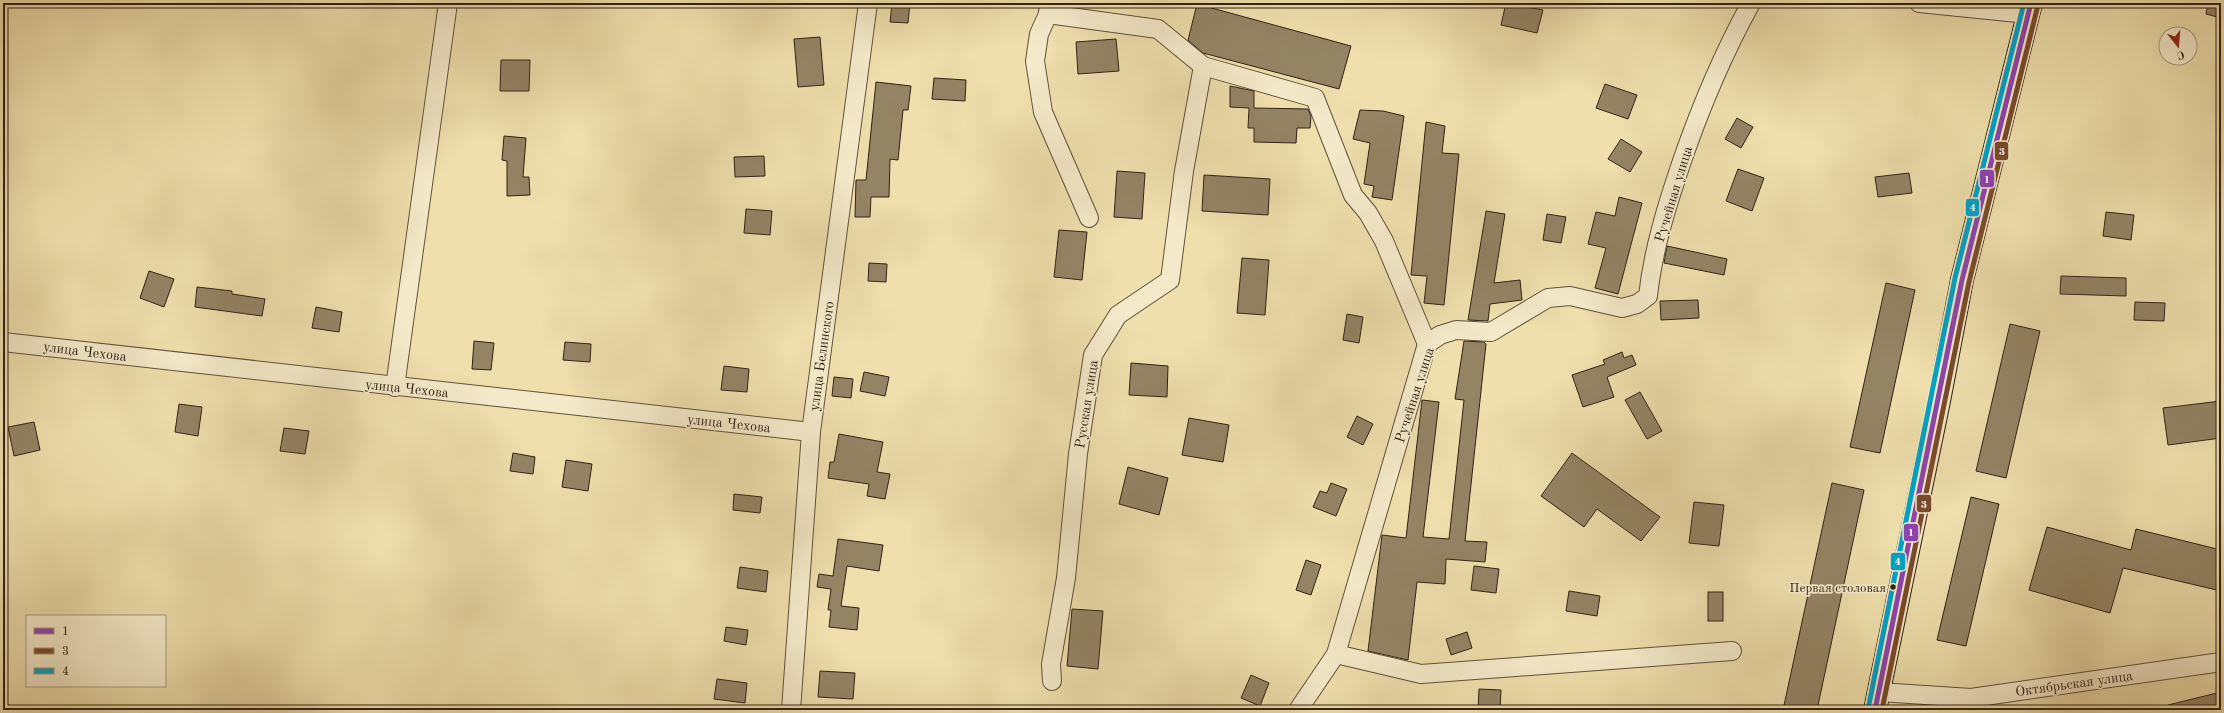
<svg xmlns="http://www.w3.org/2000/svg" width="2224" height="713" font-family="'Old Standard TT',serif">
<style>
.building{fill:#938464;stroke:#302215}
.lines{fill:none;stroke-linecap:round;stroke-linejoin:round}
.minor-casing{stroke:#60513b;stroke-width:20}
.primary-casing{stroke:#302215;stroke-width:24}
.minor{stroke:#f4eac9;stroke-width:18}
.primary{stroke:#eedfac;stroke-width:22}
.bus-1-casing{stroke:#f4eac9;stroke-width:8}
.bus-2-casing{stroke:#f4eac9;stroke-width:8}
.bus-3-casing{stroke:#f4eac9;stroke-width:8}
.bus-1{stroke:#8e44ad;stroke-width:5}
.bus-2{stroke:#7a4b2a;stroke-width:5}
.bus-3{stroke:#02a2c5;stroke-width:5}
.bus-dot{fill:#302215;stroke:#f4eac9;stroke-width:1.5}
.labels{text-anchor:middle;stroke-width:3.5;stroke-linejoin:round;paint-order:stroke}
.bus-label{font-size:13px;fill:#302215;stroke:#f4eac9;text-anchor:end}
.street-label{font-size:14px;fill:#302215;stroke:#f4eac9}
.line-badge{stroke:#f4eac9;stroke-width:1.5}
.badge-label{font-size:11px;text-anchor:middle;font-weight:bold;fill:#fff}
</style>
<rect width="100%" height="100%" fill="#eedfac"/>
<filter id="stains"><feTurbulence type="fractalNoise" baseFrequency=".005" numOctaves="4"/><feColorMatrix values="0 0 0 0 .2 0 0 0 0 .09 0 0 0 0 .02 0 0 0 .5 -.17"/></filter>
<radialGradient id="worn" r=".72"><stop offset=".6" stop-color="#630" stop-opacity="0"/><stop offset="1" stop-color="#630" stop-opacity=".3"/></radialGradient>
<g class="building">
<polygon points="892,3 910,3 908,23 890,22"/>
<polygon points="1506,3 1543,10 1537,33 1501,25"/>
<polygon points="2208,3 2221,3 2221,18 2206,14"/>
<polygon points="1197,4 1351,46 1339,89 1203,53 1188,40"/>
<polygon points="820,37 824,85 798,87 794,39"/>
<polygon points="1116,39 1119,71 1078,74 1076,42"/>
<polygon points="501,60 530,60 529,91 500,91"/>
<polygon points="934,78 966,80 965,101 932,99"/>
<polygon points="876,82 911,86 908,110 903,110 898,160 890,159 889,197 871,197 870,217 855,217 856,180 866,180"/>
<polygon points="1605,84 1637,95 1628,119 1596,108"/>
<polygon points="1230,86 1254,91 1254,108 1308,109 1311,116 1310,128 1297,128 1296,143 1254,142 1254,128 1248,128 1249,108 1230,107"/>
<polygon points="1360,110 1383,111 1404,116 1392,200 1372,197 1374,186 1364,184 1370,143 1353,139"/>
<polygon points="1737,118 1753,127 1741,148 1725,139"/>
<polygon points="1426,122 1445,126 1442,153 1459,154 1444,305 1424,303 1427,276 1411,275"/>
<polygon points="504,136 526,138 523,177 529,177 530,195 507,196 507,161 502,160"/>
<polygon points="1621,139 1642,152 1630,172 1608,159"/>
<polygon points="764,156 765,176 735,177 734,157"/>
<polygon points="1738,169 1764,178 1752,211 1726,201"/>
<polygon points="1117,171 1145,173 1142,219 1114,217"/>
<polygon points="1909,173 1912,193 1878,197 1875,177"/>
<polygon points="1204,175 1270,179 1268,215 1202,211"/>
<polygon points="1619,197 1642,203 1618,294 1595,288 1606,248 1588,244 1596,212 1615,216"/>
<polygon points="746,209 772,211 770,235 744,233"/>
<polygon points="1486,211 1505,214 1494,283 1520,280 1522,300 1490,304 1488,321 1468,320"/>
<polygon points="2106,212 2134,215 2131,240 2103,236"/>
<polygon points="1547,214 1566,217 1561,243 1543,240"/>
<polygon points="1059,230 1087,232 1082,280 1054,277"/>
<polygon points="1667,246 1727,259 1724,275 1664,263"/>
<polygon points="1242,258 1269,260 1265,315 1237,313"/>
<polygon points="869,263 887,264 886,282 868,281"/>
<polygon points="149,271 174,279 164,307 140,298"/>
<polygon points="2061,276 2126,278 2126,296 2060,294"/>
<polygon points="1886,283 1915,290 1880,453 1850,447"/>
<polygon points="197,287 232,291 232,294 265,299 262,316 195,307"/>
<polygon points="1698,300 1699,318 1661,320 1660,301"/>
<polygon points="2135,302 2165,303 2164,321 2134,320"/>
<polygon points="316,307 342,312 339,332 312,328"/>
<polygon points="1347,314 1363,317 1359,343 1343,340"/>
<polygon points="2010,324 2040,331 2006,478 1976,471"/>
<polygon points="474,341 494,343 491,370 472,369"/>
<polygon points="1464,341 1484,342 1486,344 1465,541 1487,542 1485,562 1446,559 1445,584 1417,582 1408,660 1368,651 1382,535 1406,538 1422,400 1439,402 1423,537 1449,539 1464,400 1455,399"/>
<polygon points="565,342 591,344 590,362 563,360"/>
<polygon points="1622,352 1624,358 1632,355 1636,365 1607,377 1614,397 1583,407 1572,375 1605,364 1603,360"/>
<polygon points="1131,363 1168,366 1167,397 1129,395"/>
<polygon points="724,366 749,369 747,392 721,390"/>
<polygon points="864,372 889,377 885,396 860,391"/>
<polygon points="834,377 853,379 851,398 832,396"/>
<polygon points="1640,392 1662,431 1647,439 1625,400"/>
<polygon points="2221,401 2221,438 2168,445 2163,408"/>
<polygon points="179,404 202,407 198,436 175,432"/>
<polygon points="1357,416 1373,424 1363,445 1347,437"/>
<polygon points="1189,418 1229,425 1223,462 1182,455"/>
<polygon points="34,422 40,450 14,456 8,427"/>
<polygon points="284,428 309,431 305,454 280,451"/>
<polygon points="839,434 883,442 877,472 890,474 885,499 867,496 869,484 828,478 830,462 834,462"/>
<polygon points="513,453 535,457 533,474 510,471"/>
<polygon points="1572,453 1660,517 1641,541 1597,509 1584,527 1541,496"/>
<polygon points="566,460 592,464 588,491 562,487"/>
<polygon points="1128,467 1168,478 1159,515 1119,504"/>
<polygon points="1331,483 1347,489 1336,516 1313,507 1320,491 1327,493"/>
<polygon points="1832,483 1864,490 1817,710 1783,710"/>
<polygon points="734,494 762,497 760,513 733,510"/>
<polygon points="1971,497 1999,504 1966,646 1937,640"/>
<polygon points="1694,502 1724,505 1719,546 1689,543"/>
<polygon points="2047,527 2131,550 2136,529 2221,550 2221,591 2123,568 2110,613 2029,590"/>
<polygon points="838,539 883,545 879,571 847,566 841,606 859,608 857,630 829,627 831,610 828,610 831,589 817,587 819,574 833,576"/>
<polygon points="1306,560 1321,565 1311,595 1296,590"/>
<polygon points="1474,566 1499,569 1496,593 1471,590"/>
<polygon points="740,567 768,571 766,592 737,588"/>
<polygon points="1569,591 1600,596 1597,616 1566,611"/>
<rect x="1708" y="592" width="15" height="29"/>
<polygon points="1072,609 1103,611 1098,669 1067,666"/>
<polygon points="726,627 748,630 746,645 724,641"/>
<polygon points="1467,632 1472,648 1451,655 1446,639"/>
<polygon points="820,671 855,673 853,699 818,697"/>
<polygon points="1251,675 1269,683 1260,706 1241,698"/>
<polygon points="717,679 747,683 745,703 714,699"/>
<polygon points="1479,689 1501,690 1500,710 1478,710"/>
<polygon points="2221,692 2221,710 2169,710 2168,705"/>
</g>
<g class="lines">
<g class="minor-casing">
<g id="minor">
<polyline points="1049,3 1048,14 1158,29 1203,66 1315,98 1353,195 1368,213 1384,241 1427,344"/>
<polyline points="1919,3 2028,14"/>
<polyline points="1048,14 1039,34 1035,61 1043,112 1089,218"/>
<polyline points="3,342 811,432"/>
<polyline points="395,387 448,3"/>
<polyline points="1336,654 1421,674 1732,651"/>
<polyline points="1052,681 1051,664 1066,578 1078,454 1093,355 1118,315 1170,280 1184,171 1203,66"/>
<polyline points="1879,692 1971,698 2221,662"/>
<polyline points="791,710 811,432 868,3"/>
<path d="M1298,710L1336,654L1427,344L1440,335L1456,330L1491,332L1548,298L1570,296L1622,308L1637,304L1648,296C1653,250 1667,205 1682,161C1701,106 1723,54 1751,3"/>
</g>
</g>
<g class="primary-casing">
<polyline id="primary" points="1875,710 1939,401 1962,280 2031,3"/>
</g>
<use href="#minor" class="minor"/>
<use href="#primary" class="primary"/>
<g class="bus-1-casing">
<polyline id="bus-1" points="1875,710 1962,280 2031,3"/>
</g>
<g class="bus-2-casing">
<polyline id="bus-2" points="1882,710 1969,282 2038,5"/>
</g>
<g class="bus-3-casing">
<polyline id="bus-3" points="1868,709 1955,278 2024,3"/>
</g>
<use href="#bus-1" class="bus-1"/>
<use href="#bus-2" class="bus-2"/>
<use href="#bus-3" class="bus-3"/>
</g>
<circle class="bus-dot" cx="1893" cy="587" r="3.5"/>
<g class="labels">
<g class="bus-label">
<text x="1886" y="592">Первая столовая</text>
</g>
<g class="street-label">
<text transform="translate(1673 194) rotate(-73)" y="5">Ручейная улица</text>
<text transform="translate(85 351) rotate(7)" y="5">улица Чехова</text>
<text transform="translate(821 356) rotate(-82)" y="5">улица Белинского</text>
<text transform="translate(407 388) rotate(6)" y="5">улица Чехова</text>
<text transform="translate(1414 395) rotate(-72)" y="5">Ручейная улица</text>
<text transform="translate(1086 404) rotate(-81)" y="5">Русская улица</text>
<text transform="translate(729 423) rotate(6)" y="5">улица Чехова</text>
<text transform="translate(2074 683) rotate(-8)" y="5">Октябрьская улица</text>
</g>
</g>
<g class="line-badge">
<rect x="1994" y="141" width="15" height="20" rx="4" fill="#7a4b2a"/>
<rect x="1979" y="169" width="16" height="19" rx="4" fill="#8e44ad"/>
<rect x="1965" y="198" width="15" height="19" rx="4" fill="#02a2c5"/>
<rect x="1916" y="494" width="16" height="19" rx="4" fill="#7a4b2a"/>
<rect x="1903" y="523" width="16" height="19" rx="4" fill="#8e44ad"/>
<rect x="1890" y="552" width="16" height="19" rx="4" fill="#02a2c5"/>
</g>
<g class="badge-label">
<text x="2002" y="155">3</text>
<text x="1987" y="183">1</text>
<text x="1973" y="211">4</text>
<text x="1924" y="508">3</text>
<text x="1911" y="536">1</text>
<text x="1898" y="565">4</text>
</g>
<rect width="2224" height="713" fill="none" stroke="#eedfac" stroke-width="16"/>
<rect x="4" y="4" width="2216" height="705" fill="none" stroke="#302215" stroke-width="2"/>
<rect x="8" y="8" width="2208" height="697" fill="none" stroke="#302215"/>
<rect x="26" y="615" width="140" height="72" fill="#f4eac9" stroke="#a69a81"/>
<rect x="34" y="628" width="20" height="6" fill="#8e44ad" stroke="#a69a81"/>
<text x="62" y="635" font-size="12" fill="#302215">1</text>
<rect x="34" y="648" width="20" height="6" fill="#7a4b2a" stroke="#a69a81"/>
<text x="62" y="655" font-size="12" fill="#302215">3</text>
<rect x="34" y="668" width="20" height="6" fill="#02a2c5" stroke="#a69a81"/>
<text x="62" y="675" font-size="12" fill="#302215">4</text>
<g transform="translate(2178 46) rotate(163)"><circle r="19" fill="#f4eac9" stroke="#a69a81"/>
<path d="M0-3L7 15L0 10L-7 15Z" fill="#8f2418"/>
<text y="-6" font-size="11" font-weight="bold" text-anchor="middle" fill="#302215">С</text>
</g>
<rect width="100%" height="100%" filter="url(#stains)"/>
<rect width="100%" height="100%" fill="url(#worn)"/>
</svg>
